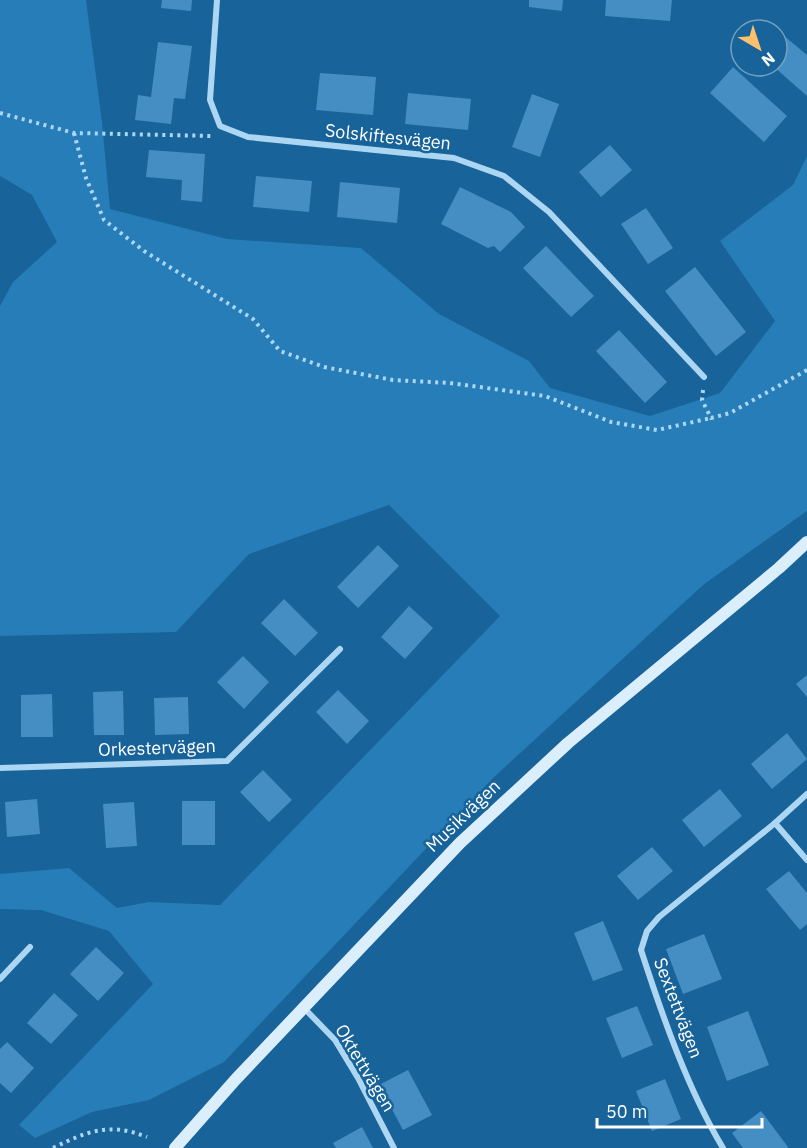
<svg xmlns="http://www.w3.org/2000/svg" width="807" height="1148" font-family="'IBM Plex Sans',sans-serif">
<style>
.green{fill:#267db7}
.building{fill:#448ec3}
.lines{fill:none;stroke-linecap:round;stroke-linejoin:round}
.path{stroke:#acd6f2;stroke-width:4;stroke-dasharray:3 4.5;stroke-linecap:butt}
.street{stroke:#acd6f2;stroke-width:6}
.secondary{stroke:#dbeefc;stroke-width:12}
.labels{text-anchor:middle;stroke-width:5;stroke-linejoin:round;paint-order:stroke}
.street-label{font-size:18px;fill:#fff;stroke:#17639a}
</style>
<rect width="100%" height="100%" fill="#17639a"/>
<polygon class="green" points="0,0 86,0 102,122 110,209 227,239 361,248 439,314 529,361 550,388 650,416 720,393 775,321 720,241 793,185 807,156 807,511 703,585 492,779 224,1062 149,1100 92,1112 35,1138 19,1125 153,984 109,931 41,910 0,909 0,874 69,868 117,908 149,902 220,905 500,616 389,505 249,554 176,632 0,636 0,306 13,282 57,242 32,195 0,176"/>
<g class="building">
<polygon points="162,0 192,0 191,11 161,8"/>
<polygon points="529,0 563,0 562,11 529,7"/>
<polygon points="606,0 672,0 670,21 605,16"/>
<polygon points="777,30 807,55 807,96 773,66 777,66"/>
<polygon points="158,42 192,46 185,99 174,98 171,124 135,120 138,95 151,97"/>
<polygon points="733,67 787,116 764,142 710,93"/>
<polygon points="320,73 376,77 373,115 316,110"/>
<polygon points="408,93 471,99 468,130 405,124"/>
<polygon points="532,94 559,104 540,157 512,147"/>
<polygon points="610,145 632,170 601,197 579,172"/>
<polygon points="149,150 205,154 202,202 181,200 182,180 146,177"/>
<polygon points="256,176 312,181 309,212 253,207"/>
<polygon points="340,182 400,188 397,223 337,217"/>
<polygon points="460,187 511,212 525,227 500,252 494,246 488,248 441,224"/>
<polygon points="646,208 673,248 648,264 621,224"/>
<polygon points="546,246 594,296 571,317 523,268"/>
<polygon points="695,267 746,332 716,356 665,291"/>
<polygon points="619,330 667,382 645,403 596,351"/>
<polygon points="378,545 399,566 358,608 337,587"/>
<polygon points="284,599 318,633 295,656 261,623"/>
<polygon points="409,606 433,628 405,659 381,637"/>
<polygon points="243,656 269,682 244,709 217,682"/>
<polygon points="807,675 807,697 796,684"/>
<polygon points="338,690 369,721 347,744 316,712"/>
<polygon points="123,691 124,735 94,735 93,692"/>
<polygon points="52,694 53,737 21,737 21,695"/>
<polygon points="188,697 189,734 155,735 154,698"/>
<polygon points="787,733 807,759 772,789 751,764"/>
<polygon points="263,770 292,800 269,822 240,792"/>
<polygon points="720,789 742,816 704,847 682,820"/>
<polygon points="37,799 40,834 7,837 5,802"/>
<rect x="182" y="801" width="33" height="44"/>
<polygon points="134,802 137,846 106,848 103,804"/>
<polygon points="652,847 673,871 638,900 617,876"/>
<polygon points="789,871 807,893 807,924 800,930 766,889"/>
<polygon points="603,921 623,970 593,981 574,933"/>
<polygon points="704,934 722,979 683,994 666,949"/>
<polygon points="96,947 124,973 98,1001 70,974"/>
<polygon points="54,993 78,1015 51,1044 27,1023"/>
<polygon points="637,1006 653,1045 622,1058 606,1018"/>
<polygon points="748,1011 769,1065 727,1081 707,1027"/>
<polygon points="7,1042 34,1068 11,1093 0,1083 0,1049"/>
<polygon points="408,1070 432,1115 403,1130 379,1085"/>
<polygon points="665,1079 681,1119 652,1131 636,1091"/>
<polygon points="761,1111 788,1147 787,1148 743,1148 732,1133"/>
<polygon points="362,1127 373,1148 336,1148 333,1143"/>
</g>
<g class="lines">
<g class="path">
<polyline points="0,113 74,133 213,136"/>
<polyline points="74,133 86,178 104,220 144,251 253,319 280,351 324,367 393,380 450,383 545,396 611,422 657,430 711,418"/>
<polyline points="703,390 702,400 711,418 730,413 807,370"/>
<path d="M53,1148C88,1131 109,1122 147,1137"/>
</g>
<g class="street">
<polyline points="217,0 210,100 220,126 248,137 454,158 504,176 549,212 704,377"/>
<polyline points="0,768 227,761 340,649"/>
<polyline points="807,794 775,823 807,860"/>
<polyline points="0,979 30,947"/>
<polyline points="304,1008 335,1040 358,1078 394,1148"/>
<path d="M723,1148C688,1090 662,1015 641,950L647,931L659,917L775,823"/>
</g>
<polyline class="secondary" points="175,1148 236,1079 460,843 568,743 779,568 807,542"/>
</g>
<g class="labels">
<g class="street-label">
<text transform="translate(388 137) rotate(6)" y="6">Solskiftesvägen</text>
<text transform="translate(157 748) rotate(-2)" y="6">Orkestervägen</text>
<text transform="translate(463 816) rotate(-44)" y="6">Musikvägen</text>
<text transform="translate(678 1008) rotate(69)" y="6">Sextettvägen</text>
<text transform="translate(365 1068) rotate(59)" y="6">Oktettvägen</text>
</g>
</g>
<g transform="translate(759 48) rotate(141)"><circle r="28" fill="#17639a" stroke="#74a1c2" stroke-width="1.5"/>
<path d="M0-4.5L10 22L0 15L-10 22Z" fill="#ffc06d"/>
<text y="-9" font-size="16" font-weight="bold" text-anchor="middle" fill="#ffffff">N</text>
</g>
<path d="M597 1118v9h165v-9" fill="none" stroke="#ffffff" stroke-width="3"/>
<text x="606" y="1118" font-size="18" fill="#ffffff" stroke="#17639a" stroke-width="4.5" paint-order="stroke">50 m</text>
</svg>
